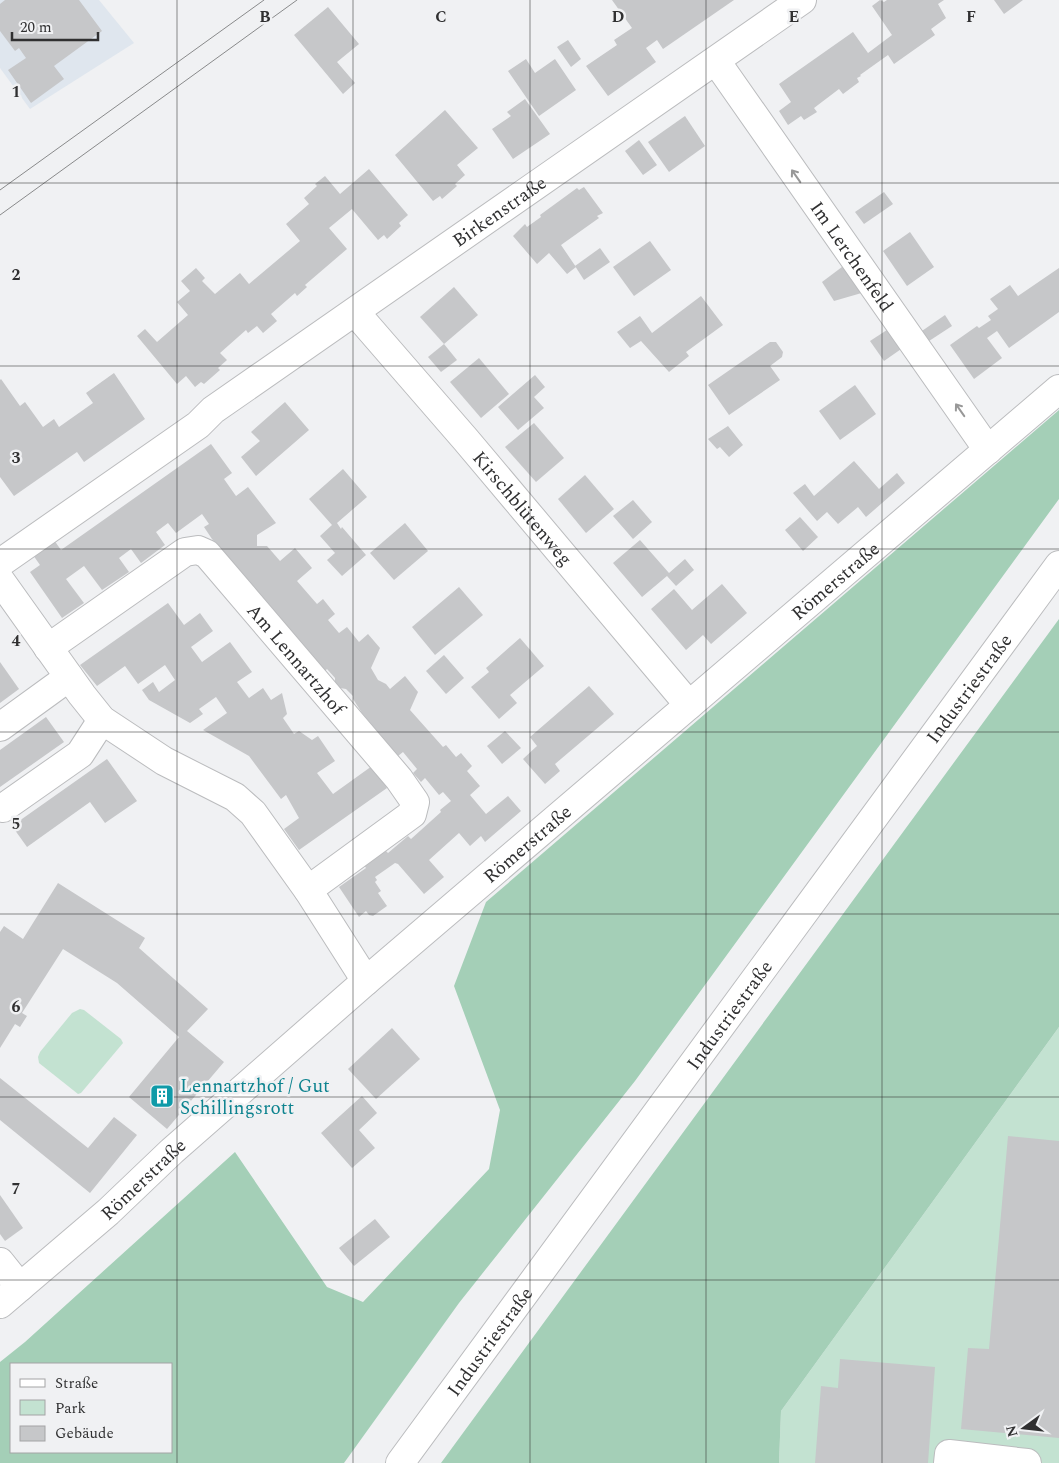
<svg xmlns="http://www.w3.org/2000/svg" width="1059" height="1463" font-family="Spectral,serif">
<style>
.built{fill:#dfe6ee}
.green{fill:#c3e2d1}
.forest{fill:#a4cfb7;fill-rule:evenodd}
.building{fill:#c6c7c9}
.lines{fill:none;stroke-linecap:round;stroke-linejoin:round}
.minor-casing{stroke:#bbbcbe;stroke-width:30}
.major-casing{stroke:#bbbcbe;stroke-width:30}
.minor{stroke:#fff;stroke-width:28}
.major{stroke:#fff;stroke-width:28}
.tram{stroke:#898a8b;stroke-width:1}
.oneway{stroke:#989898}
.grid{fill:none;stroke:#303031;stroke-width:1;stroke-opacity:0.55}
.labels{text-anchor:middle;stroke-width:5;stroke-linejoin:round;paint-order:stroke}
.street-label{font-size:19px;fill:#303031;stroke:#f0f1f3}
.culture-label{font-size:19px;fill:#0d838f;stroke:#f0f1f3;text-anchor:start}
.grid-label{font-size:16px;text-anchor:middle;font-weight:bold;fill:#303031;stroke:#f0f1f3;stroke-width:5;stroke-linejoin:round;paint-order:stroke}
</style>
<rect width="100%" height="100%" fill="#f0f1f3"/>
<polygon class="built" points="0,0 99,0 134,43 30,109 0,68"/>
<g class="green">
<polygon points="80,1009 84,1010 121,1039 123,1043 81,1093 78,1094 39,1063 38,1057 40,1052 72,1013"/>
<polygon points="1059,1027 1059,1463 779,1463 781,1411"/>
</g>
<g class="forest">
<path d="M1059,410V499L635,1081L459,1303L344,1463H0V1362L25,1342L235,1152L327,1287L363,1302L489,1169L500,1110L454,986L486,902ZM171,1364V1452H11V1364Z"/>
<polygon points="1059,619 1059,1027 781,1411 779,1463 441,1463"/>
</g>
<g class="building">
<polygon points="5,0 79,0 102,31 54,66 64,79 31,103 8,70 26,58 19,48 15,51 0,31 0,4"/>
<polygon points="612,0 734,0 663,49 657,40 646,48 656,62 608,96 586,66 617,45 614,40 632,28"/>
<polygon points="880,0 884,2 887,0 944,0 938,4 946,18 931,29 935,35 894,64 888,55 860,75 861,76 857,78 859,82 843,94 839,89 814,108 817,112 804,120 801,116 788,125 779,111 791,102 779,84 853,32 868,53 892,35 872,6"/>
<polygon points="994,0 1023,0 1004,14"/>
<polygon points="328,7 359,44 337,62 355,83 343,94 294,35"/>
<polygon points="568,40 581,59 571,67 557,47"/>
<polygon points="526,59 535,73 555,59 576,90 539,116 508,71"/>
<polygon points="525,99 550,134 513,159 492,129 511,116 507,112"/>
<polygon points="445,110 478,148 457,165 465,175 455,184 457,186 442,199 440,196 433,201 395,155"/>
<polygon points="685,116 705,146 669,172 648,142"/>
<polygon points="639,140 657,165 643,175 625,151"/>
<polygon points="369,169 408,215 399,223 401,226 387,239 384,235 378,240 352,209 329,228 347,249 305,285 307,287 297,296 295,293 271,314 277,321 263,333 257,326 248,333 246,330 220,353 227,360 218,368 220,370 204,384 201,382 195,387 186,376 177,384 137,336 145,329 157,342 188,315 177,302 190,291 181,281 196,268 205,278 202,281 215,294 240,273 249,284 300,241 286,224 309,204 304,198 317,186 315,184 325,176 340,194"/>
<polygon points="584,187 603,213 597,216 599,218 561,245 576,267 567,274 549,253 537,264 513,236 525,224 527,227 541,217 540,215 577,188 579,190"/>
<polygon points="884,192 893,204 864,224 855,212"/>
<polygon points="910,232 934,267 907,286 883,251"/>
<polygon points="650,241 671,270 634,296 613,267"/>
<polygon points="600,248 610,262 584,280 575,266"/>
<polygon points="846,264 865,292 834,301 822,282"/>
<polygon points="1059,268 1059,312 1009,348 997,331 987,338 1002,358 974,379 950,345 977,326 979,328 991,320 988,316 998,309 990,299 1010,285 1018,296"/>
<polygon points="454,287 478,315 444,344 420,317"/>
<polygon points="701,296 723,325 686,352 689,356 669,372 641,341 630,348 617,332 640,316 652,333"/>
<polygon points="945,315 952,326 926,343 919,333"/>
<polygon points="890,328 904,347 884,361 870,341"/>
<polygon points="770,342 776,342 783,352 782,357 770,366 780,380 729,415 708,385"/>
<polygon points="444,344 457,360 441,372 428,357"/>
<polygon points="479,358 509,394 481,418 450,382"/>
<polygon points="114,373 145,419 84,462 77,452 14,496 0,477 0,380 1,379 20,406 25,402 43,427 54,419 59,427 93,403 86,393"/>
<polygon points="535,375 545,387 534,397 544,408 518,430 498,407"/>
<polygon points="855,385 876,414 840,440 819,411"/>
<polygon points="285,402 309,430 256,476 241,457 260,441 251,432"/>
<polygon points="534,423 564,458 536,482 505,447"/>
<polygon points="728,426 743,445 729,457 720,447 717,449 708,439"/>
<polygon points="211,444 232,473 224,479 236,496 248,487 276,523 257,535 257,546 267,546 280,561 295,548 312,568 297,581 317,604 323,599 335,614 328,620 339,633 347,627 359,642 368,634 380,648 371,668 378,680 386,684 390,689 405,676 418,692 410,710 443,747 446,745 456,757 461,753 472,766 467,771 480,786 470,795 486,814 508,796 521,811 485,842 481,836 470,846 459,833 429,860 444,877 424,894 398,864 395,863 375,877 377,880 375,882 381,891 378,893 387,906 373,916 369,915 366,911 359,917 339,887 366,868 364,865 385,850 388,853 408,836 411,839 441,812 440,810 451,801 443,792 439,795 425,778 421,782 413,773 417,769 403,752 398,756 362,713 353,699 353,696 346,689 340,688 335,682 335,678 327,669 325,671 212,539 204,527 209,524 202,514 176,533 168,523 156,532 165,545 141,563 131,549 119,558 129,572 102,590 84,566 66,579 84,603 62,618 30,572 40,565 33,555 54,540 61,550"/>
<polygon points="854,461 879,489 897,473 905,483 866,517 858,507 838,524 827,512 817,521 793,493 805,484 814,496"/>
<polygon points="343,469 367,497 337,523 341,529 342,527 366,555 342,576 327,560 335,553 320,536 332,525 309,499"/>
<polygon points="585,475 614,509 586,533 558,499"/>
<polygon points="633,500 652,522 633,539 613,516"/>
<polygon points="800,517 818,537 803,551 785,530"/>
<polygon points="405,523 428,551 394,580 370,553"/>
<polygon points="640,540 669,573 685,559 694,570 676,586 667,576 642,597 613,563"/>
<polygon points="722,584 747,613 711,644 703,635 686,650 651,609 674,589 692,610"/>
<polygon points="459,587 483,615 435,655 412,627"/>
<polygon points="168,603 184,625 200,613 213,631 191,647 202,662 230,642 252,672 237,682 249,698 263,688 271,700 282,693 287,714 283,718 294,734 299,731 312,740 318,736 335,761 317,773 333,794 372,766 387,788 299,850 284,829 299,818 286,795 281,799 249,756 203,730 227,713 216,697 199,709 203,714 190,723 149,700 142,690 153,682 159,692 175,680 165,665 138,684 125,666 97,686 80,665"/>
<polygon points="520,638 544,666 510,695 517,703 499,719 471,687 489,672 486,668"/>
<polygon points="444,655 464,678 446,694 426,671"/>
<polygon points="0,662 19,689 0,703"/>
<polygon points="589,686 614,714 555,764 560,771 545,784 523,759 537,746 530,737"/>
<polygon points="46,717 64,742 0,787 0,750"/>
<polygon points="505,731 521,748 502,764 487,746"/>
<polygon points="107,759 137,801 105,823 90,802 27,847 12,826"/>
<polygon points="58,883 145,938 139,948 208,1009 187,1031 224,1062 167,1129 129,1097 179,1037 117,983 63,949 22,1013 27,1016 20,1027 15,1024 0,1048 0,932 4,926 23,939"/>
<polygon points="392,1028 420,1059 376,1099 348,1069"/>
<polygon points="0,1078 88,1148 114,1117 137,1135 90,1193 0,1120"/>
<polygon points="362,1096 377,1113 359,1130 375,1148 352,1168 321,1133"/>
<polygon points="1008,1136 1059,1141 1059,1438 961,1429 968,1348 989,1349"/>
<polygon points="0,1195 23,1228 5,1241 0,1234"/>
<polygon points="375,1219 390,1237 354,1266 339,1248"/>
<polygon points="840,1359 935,1367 928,1463 815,1463 821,1386 838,1388"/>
</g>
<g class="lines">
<g class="minor-casing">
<g id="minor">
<path id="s1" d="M716,61L988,450"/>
<path id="s2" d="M355,312L466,440L689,705"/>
<path id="s3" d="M0,563L198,425L213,410L802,0"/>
<polyline points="0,580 82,695 102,720 164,761 235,797 253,813 308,890 366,981"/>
<path id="s4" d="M48,648L185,552L198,550L207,554L399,779L415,802L412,814L308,890"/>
<polyline points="0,727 69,677"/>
<polyline points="3,808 80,754 102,720"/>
<polyline points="0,1262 20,1287"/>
<path id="s5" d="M0,1304L108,1212L172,1151L366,981L1059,389"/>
<polyline points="948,1463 949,1454 1027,1463"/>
</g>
</g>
<g class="major-casing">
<g id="major">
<path id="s6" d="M400,1463L1059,565"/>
</g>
</g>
<use href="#minor" class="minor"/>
<use href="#major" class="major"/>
<g class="tram">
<polyline points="0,190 264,0"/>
<polyline points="0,215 297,0"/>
</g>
</g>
<defs><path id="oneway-shaft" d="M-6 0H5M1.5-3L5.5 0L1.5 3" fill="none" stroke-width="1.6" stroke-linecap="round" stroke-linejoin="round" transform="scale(1.25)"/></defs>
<g class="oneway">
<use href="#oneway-shaft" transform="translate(796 176) rotate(-125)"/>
<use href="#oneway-shaft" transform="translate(960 410) rotate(-125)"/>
</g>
<path class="grid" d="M177,0V1463M353,0V1463M530,0V1463M706,0V1463M882,0V1463M0,183H1059M0,366H1059M0,549H1059M0,732H1059M0,914H1059M0,1097H1059M0,1280H1059"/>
<defs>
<g id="building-square" transform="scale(1.25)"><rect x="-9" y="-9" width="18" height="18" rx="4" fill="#0f9aa8" stroke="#f0f1f3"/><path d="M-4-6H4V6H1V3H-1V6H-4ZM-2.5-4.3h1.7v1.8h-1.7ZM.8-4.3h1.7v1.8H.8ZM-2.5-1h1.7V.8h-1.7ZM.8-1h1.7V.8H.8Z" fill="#fff"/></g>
</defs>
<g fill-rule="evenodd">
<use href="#building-square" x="162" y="1096"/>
</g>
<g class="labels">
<g class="street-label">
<text dy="7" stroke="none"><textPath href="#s3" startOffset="611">Birkenstraße</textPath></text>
<text dy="7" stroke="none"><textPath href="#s1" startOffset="238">Im Lerchenfeld</textPath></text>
<text dy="7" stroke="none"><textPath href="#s2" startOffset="258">Kirschblütenweg</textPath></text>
<text dy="7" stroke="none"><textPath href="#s5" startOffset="1105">Römerstraße</textPath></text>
<text dy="7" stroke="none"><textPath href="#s4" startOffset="328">Am Lennartzhof</textPath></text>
<text dy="7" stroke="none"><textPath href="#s6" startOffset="961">Industriestraße</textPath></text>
<text dy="7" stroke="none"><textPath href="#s5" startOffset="700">Römerstraße</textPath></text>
<text dy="7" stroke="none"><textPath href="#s6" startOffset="556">Industriestraße</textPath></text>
<text dy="7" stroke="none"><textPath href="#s5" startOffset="190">Römerstraße</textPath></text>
<text dy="7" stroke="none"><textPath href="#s6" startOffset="151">Industriestraße</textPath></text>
</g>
<g class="culture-label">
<text x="180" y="1092">Lennartzhof / Gut<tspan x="180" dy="22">Schillingsrott</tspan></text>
</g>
</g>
<g class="grid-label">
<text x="265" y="22">B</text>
<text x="441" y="22">C</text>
<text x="618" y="22">D</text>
<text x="794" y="22">E</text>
<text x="971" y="22">F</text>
<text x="16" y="97">1</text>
<text x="16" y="280">2</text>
<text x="16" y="463">3</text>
<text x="16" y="646">4</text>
<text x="16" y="829">5</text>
<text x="16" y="1012">6</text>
<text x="16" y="1194">7</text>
</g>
<rect x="10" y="1363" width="162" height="90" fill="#f0f1f3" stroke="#a3a4a5"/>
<rect x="20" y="1379" width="25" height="8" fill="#ffffff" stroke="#a3a4a5"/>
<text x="55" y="1388" font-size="15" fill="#303031">Straße</text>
<rect x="20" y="1400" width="25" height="15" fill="#c3e2d1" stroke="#a3a4a5"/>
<text x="55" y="1413" font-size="15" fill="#303031">Park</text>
<rect x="20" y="1426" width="25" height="15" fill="#c6c7c9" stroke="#a3a4a5"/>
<text x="55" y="1438" font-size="15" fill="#303031">Gebäude</text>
<g transform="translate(1024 1428) rotate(255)" stroke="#f0f1f3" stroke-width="4" paint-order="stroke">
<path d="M0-4L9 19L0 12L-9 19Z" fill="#303031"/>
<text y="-8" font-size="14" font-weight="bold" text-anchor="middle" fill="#303031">N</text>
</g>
<path d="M12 32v8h86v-8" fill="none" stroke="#303031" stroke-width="2.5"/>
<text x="20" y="32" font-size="15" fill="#303031" stroke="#f0f1f3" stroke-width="4" paint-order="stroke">20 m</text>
</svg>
